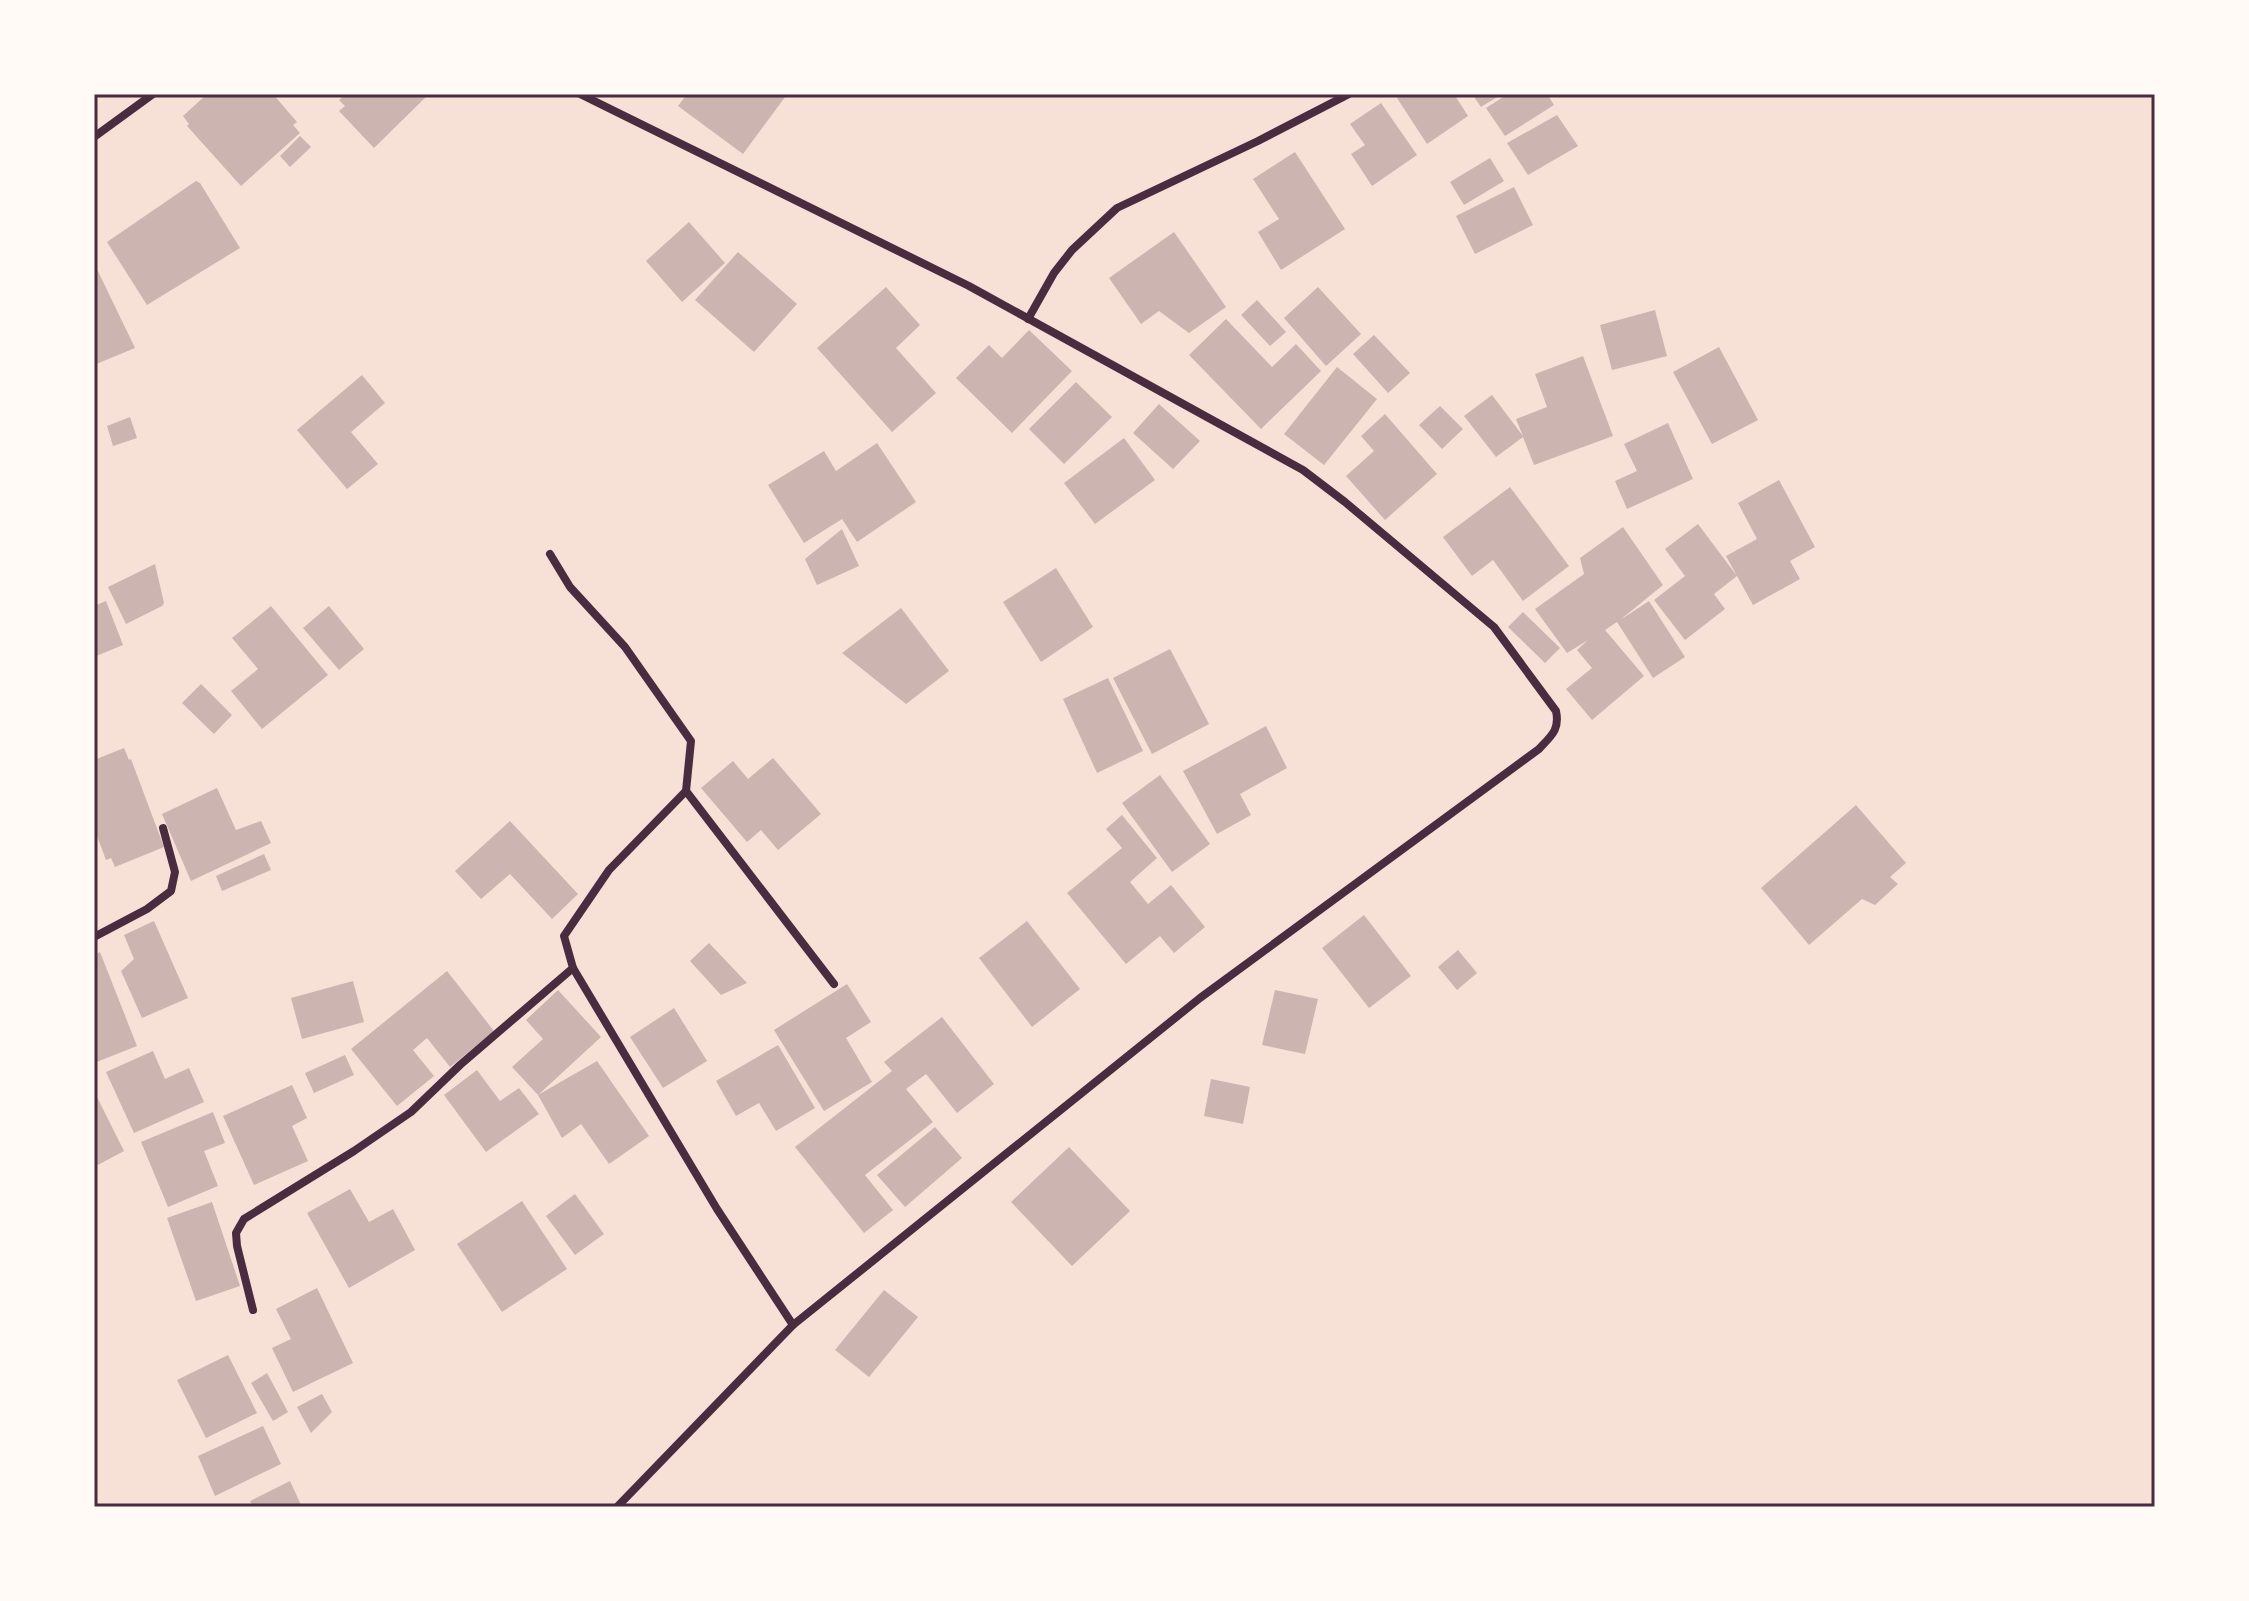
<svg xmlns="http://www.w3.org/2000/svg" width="2249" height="1601" font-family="'IBM Plex Sans',sans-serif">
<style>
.building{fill:#ccb4b1}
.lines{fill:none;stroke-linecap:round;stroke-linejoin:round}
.minor{stroke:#4a2c40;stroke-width:8}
.neatline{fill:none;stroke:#4a2c40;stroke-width:3}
</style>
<rect width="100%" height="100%" fill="#f7e1d7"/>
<g class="building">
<polygon points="207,94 273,94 297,122 293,125 300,133 241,186 187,126 189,124 183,116"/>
<polygon points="346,94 429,94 374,148 339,111 345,106 339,100"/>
<polygon points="687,94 781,94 785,97 743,154 678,106"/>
<polygon points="1403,94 1454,94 1468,116 1427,144 1397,98"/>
<polygon points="1472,94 1502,94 1481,107"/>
<polygon points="1508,94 1547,94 1554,105 1505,136 1486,108"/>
<polygon points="1381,103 1417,155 1372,186 1351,154 1365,145 1350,124"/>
<polygon points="1557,115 1578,146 1528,175 1507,143"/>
<polygon points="300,136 311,147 290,167 280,156"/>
<polygon points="1295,152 1345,229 1281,270 1258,232 1279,219 1253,179"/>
<polygon points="1490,158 1504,181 1464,205 1450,182"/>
<polygon points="196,181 200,183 240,248 147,305 107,242"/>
<polygon points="1514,187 1533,225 1475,254 1456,216"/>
<polygon points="689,222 725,263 682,302 646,261"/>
<polygon points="1174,232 1226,307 1189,333 1159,311 1141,324 1109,278"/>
<polygon points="738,252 797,304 754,352 695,300"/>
<polygon points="94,263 135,348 94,365"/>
<polygon points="886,287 920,325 896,348 936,393 892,432 817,348"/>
<polygon points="1318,287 1361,334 1326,366 1284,318"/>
<polygon points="1257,300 1286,332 1270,346 1241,315"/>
<polygon points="1655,310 1667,356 1612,370 1600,325"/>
<polygon points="1226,319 1272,367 1296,344 1321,371 1261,429 1189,355"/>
<polygon points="1029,330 1072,371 1012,433 956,378 989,345 1002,358"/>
<polygon points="1374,335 1410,373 1388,393 1353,354"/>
<polygon points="1719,347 1758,420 1712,444 1673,372"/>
<polygon points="1583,356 1613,436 1534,465 1523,437 1496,457 1464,416 1492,395 1523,436 1516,419 1547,407 1535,374"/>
<polygon points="1337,367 1377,399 1324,465 1284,434"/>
<polygon points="362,375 385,403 351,432 378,464 347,489 297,430"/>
<polygon points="1076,382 1112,417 1064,464 1029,429"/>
<polygon points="1159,404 1200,441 1173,469 1133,433"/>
<polygon points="1440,406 1463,429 1442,449 1419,425"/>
<polygon points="1385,414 1437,474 1385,520 1346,476 1374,451 1361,436"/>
<polygon points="130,417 137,438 113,446 107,426"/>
<polygon points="1668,423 1693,479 1627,509 1615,481 1637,471 1624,444"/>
<polygon points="1124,438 1155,480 1095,524 1064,483"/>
<polygon points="877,443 916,502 857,542 842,519 804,543 768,485 824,451 836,471"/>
<polygon points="1779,480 1815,547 1790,561 1800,579 1753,605 1737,576 1714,594 1725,609 1685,640 1654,600 1685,576 1665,549 1698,524 1737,576 1726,556 1757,539 1738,503"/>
<polygon points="1510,487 1569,566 1523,601 1493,560 1472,576 1443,537"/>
<polygon points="1623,527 1663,585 1620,620 1649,601 1685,657 1653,678 1617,622 1605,630 1644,676 1592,720 1566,689 1592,668 1577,650 1588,640 1567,653 1535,609 1584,574 1580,558"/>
<polygon points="842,529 859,566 817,585 805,559"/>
<polygon points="155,564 164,603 162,606 126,624 108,587"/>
<polygon points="1056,568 1093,627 1041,662 1003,602"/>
<polygon points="106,601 123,645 94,657 94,606"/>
<polygon points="271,606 328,675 262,729 231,691 258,669 232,638"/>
<polygon points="329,606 364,649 339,670 303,628"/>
<polygon points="901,608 949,671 906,704 842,653"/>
<polygon points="1523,612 1560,648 1545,663 1508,627"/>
<polygon points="1170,649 1209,724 1152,754 1113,678"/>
<polygon points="1108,678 1143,751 1097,773 1063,699"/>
<polygon points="201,684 232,715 214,734 182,703"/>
<polygon points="1266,726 1287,768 1240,794 1251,815 1217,834 1183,771"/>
<polygon points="124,748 129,760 131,759 164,847 115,867 111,858 106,860 94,828 94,760"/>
<polygon points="773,758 821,814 778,850 761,830 747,842 701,788 733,761 748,779"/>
<polygon points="1160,775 1210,844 1172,872 1122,803"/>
<polygon points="217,788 236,830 261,821 271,843 191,881 162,814"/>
<polygon points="1856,805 1906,863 1890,877 1898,884 1875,905 1862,899 1809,945 1761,888"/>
<polygon points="1122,815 1157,858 1130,882 1148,904 1171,885 1205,927 1174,953 1160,936 1126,964 1067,893 1122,848 1106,829"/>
<polygon points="510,821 578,894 552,919 510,874 481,899 455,871"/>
<polygon points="264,854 271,870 222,891 216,876"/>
<polygon points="1364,915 1411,976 1369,1008 1322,948"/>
<polygon points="154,921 188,998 142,1018 121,971 134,959 124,935"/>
<polygon points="1027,921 1080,989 1032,1027 979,958"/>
<polygon points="709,943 747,983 721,995 690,961"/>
<polygon points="1458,950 1477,973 1457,990 1438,967"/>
<polygon points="100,952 137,1046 94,1063 94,955"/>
<polygon points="447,971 494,1031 450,1067 427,1038 413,1050 434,1076 397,1106 351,1049"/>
<polygon points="353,981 364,1022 302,1039 291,998"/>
<polygon points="847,984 871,1022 846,1038 872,1082 824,1111 774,1030"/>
<polygon points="558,990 601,1037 538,1095 512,1067 543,1039 526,1020"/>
<polygon points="1275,990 1318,999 1305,1054 1262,1045"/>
<polygon points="674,1008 707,1061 663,1088 630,1037"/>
<polygon points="942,1017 994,1084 957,1113 926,1074 906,1089 933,1122 865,1175 893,1210 864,1233 795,1147 892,1071 884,1062"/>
<polygon points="778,1045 815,1108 776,1131 759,1103 736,1116 716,1081"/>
<polygon points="153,1051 165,1079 189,1068 204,1102 134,1133 106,1072"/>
<polygon points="345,1055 354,1075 314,1093 305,1073"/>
<polygon points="597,1061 649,1136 609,1164 581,1124 562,1138 538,1095"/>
<polygon points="477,1070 500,1101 519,1088 539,1114 486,1152 444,1095"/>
<polygon points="1211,1079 1250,1087 1243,1124 1204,1116"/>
<polygon points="292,1085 307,1118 292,1126 308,1161 254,1185 223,1116"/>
<polygon points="94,1091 124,1151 94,1167"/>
<polygon points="213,1112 225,1143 204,1151 218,1186 168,1207 141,1142"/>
<polygon points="935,1127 962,1158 905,1207 877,1175"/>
<polygon points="1069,1147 1130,1211 1072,1266 1011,1202"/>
<polygon points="350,1189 369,1222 393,1209 415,1250 349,1288 307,1213"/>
<polygon points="575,1194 604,1234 575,1255 546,1216"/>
<polygon points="522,1201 567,1269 502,1312 457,1244"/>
<polygon points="212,1202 240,1286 196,1301 167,1218"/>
<polygon points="317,1288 353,1363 293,1392 272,1348 291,1339 276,1309"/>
<polygon points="884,1290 918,1317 869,1377 835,1350"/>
<polygon points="228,1355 257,1413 206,1438 177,1380"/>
<polygon points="267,1373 288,1412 273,1421 251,1383"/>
<polygon points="322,1394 332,1412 311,1433 297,1407"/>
<polygon points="263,1426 281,1464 215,1496 198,1456"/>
<polygon points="290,1481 302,1507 253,1507 250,1501"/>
</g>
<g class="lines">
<g class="minor">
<path d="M580,94L969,286L1303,470L1345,502L1494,627L1556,711C1560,730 1551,736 1539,749L1200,998L793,1325L617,1507"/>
<polyline points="94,137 153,94"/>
<polyline points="1028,319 1054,273 1072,250 1117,208 1258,141 1349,94"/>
<polyline points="550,554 570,587 625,647 691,741 686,791 609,870 564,936 573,968 717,1209 793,1325"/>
<polyline points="686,791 834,984"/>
<polyline points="94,937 147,909 171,891 175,872 163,828"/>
<polyline points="253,1310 237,1246 236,1233 244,1219 354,1151 411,1112 460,1065 573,968"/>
</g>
</g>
<rect width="2249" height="1601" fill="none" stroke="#fffaf5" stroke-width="192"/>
<rect x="96" y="96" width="2057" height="1409" class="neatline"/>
</svg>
